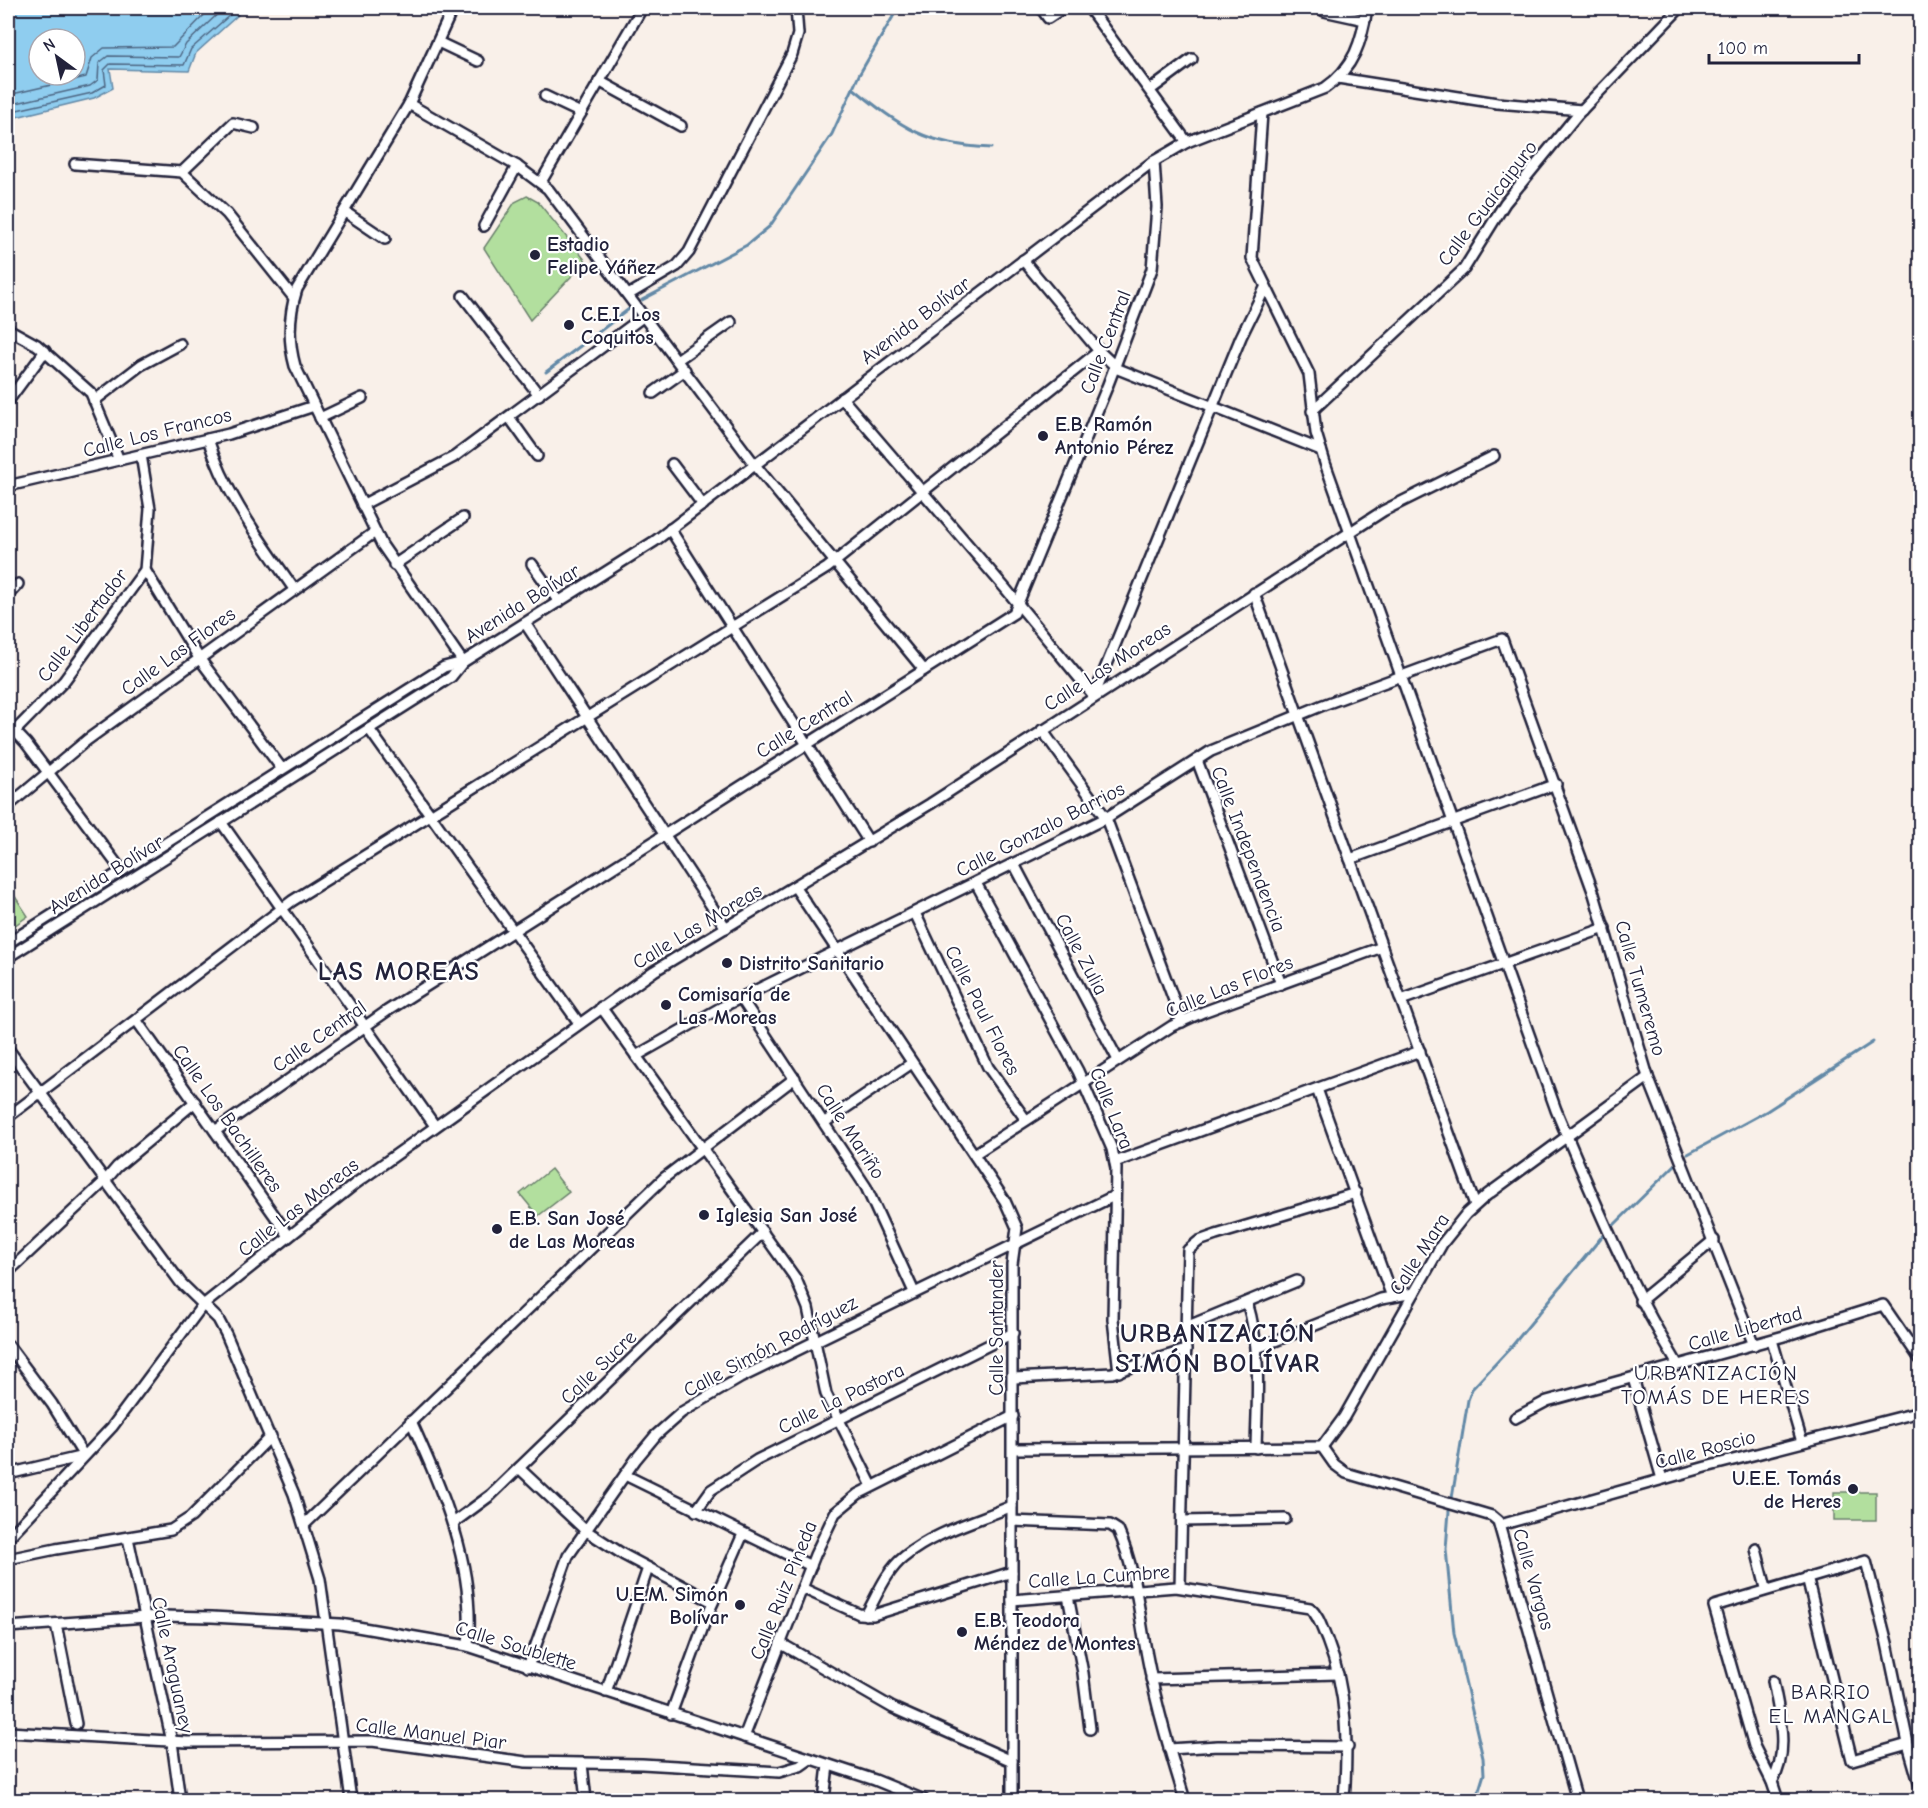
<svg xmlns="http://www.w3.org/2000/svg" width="1928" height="1808" font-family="'Comic Neue',sans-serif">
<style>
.green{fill:#b2df9e;stroke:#6a806c;stroke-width:1.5}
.water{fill:#8fcdef;stroke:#6389a7;stroke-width:1.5;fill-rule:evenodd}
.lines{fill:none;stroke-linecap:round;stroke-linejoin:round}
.shore{stroke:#4e6683;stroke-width:1.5}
.stream{stroke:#6389a7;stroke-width:3}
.street-casing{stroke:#22223b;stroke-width:14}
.street{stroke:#fff;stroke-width:9}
.poi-dot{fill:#22223b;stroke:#fff;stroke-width:2}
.labels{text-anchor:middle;stroke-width:4.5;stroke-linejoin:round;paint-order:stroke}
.street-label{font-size:20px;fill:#22223b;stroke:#fff}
.poi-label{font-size:20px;font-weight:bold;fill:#22223b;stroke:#fff;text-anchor:start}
.neighbourhood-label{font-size:21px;letter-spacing:1.5px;fill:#22223b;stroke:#fff}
.district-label{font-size:26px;font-weight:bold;letter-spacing:1.5px;fill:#22223b;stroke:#fff}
</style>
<rect width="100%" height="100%" fill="#f9f0e9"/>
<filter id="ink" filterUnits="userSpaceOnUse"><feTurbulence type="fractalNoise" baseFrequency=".0167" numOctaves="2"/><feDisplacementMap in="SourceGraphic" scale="12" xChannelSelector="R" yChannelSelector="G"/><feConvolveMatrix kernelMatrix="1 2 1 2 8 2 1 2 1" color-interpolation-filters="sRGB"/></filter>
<g filter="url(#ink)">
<g class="green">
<polygon points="527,196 538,202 586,261 530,320 484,248 515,202"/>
<polygon points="8,886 28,916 8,930"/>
<polygon points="551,1169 569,1192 538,1216 520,1194"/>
<rect x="1834" y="1492" width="42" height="28"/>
</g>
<path class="water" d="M8,8H237L238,15L196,53L189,71L110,69L113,88L94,98L8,119ZM39,39H75V75H39Z"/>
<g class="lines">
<g class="shore">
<polyline points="8,95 86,77 92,58 104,48 173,47 211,8"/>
<polyline points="8,105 90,86 98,80 99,63 108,56 179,57 186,44 224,8"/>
<polyline points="8,112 92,93 106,85 104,70 110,64 184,65 191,49 231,14 231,8"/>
</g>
<g class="stream">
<path d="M853,88C902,128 926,145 991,148"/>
<polyline points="642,300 747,245 770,226 832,134 859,75 898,8"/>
<polyline points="546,372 629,309"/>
<polyline points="1688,1154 1767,1111 1873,1042"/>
<polyline points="1613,1226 1677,1163"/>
<polyline points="1452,1498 1468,1400 1472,1389 1512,1346 1604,1234"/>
<polyline points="1449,1511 1446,1549 1454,1633 1483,1758 1484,1774 1476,1800"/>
</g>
<g class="street-casing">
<g id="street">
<path d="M453,8L409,104L297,289C289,314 288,341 295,366L382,545L463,662"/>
<polyline points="1041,8 1048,18 1063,8"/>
<polyline points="1089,8 1187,142"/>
<polyline points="1324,11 1365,20"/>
<polyline points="438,42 478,61"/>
<polyline points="1338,78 1497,103 1582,110"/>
<polyline points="599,81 681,126"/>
<polyline points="1150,90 1192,59"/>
<polyline points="545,96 581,113"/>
<polyline points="409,104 517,166 548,189 755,465 924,670"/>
<path d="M1262,113L1252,258L1309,374L1316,433L1325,463L1556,1110C1593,1198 1629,1284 1678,1365"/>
<polyline points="75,164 182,172 227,214 294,298"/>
<polyline points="182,172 233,123 254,128"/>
<polyline points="541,182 642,8"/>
<polyline points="345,212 385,239"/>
<polyline points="484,226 517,166"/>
<polyline points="1023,260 1099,351 1118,369 1321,450"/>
<polyline points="628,295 677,266 689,252 792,54 798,34 796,8"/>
<polyline points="463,296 539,395"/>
<polyline points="8,329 37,345 91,393 119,460"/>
<polyline points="677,360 731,322"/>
<polyline points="653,393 685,370"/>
<polyline points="842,398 1005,588 1094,696 1241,337 1265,288"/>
<polyline points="8,401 45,351"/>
<polyline points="94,401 141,365 180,344"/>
<polyline points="1312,411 1464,269 1505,203 1577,115 1680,8"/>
<polyline points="509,417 537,456"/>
<polyline points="320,418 362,398"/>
<path d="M208,439C226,496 261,541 294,589"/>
<polyline points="672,464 703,505"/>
<polyline points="8,486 229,434 314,406"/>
<polyline points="362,505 454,457 644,316"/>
<polyline points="670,529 869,842"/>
<polyline points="532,564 559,602"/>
<polyline points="394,565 463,518"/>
<polyline points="145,570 199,658 282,769"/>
<polyline points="1254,593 1475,1205"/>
<polyline points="8,595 18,584"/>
<polyline points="525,623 726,928"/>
<polyline points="8,724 26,743 122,871"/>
<polyline points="369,729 579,1023"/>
<polyline points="1042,730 1106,818 1182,1022"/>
<polyline points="15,731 64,681 145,570 150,509 141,455"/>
<polyline points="1197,760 1281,984"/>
<polyline points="8,806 87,740 375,532"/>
<polyline points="221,822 435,1126"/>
<polyline points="1350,859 1556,784"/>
<polyline points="1014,864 1118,1060"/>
<polyline points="976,883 1078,1071 1112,1149 1116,1168 1113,1319 1119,1372"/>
<polyline points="795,887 1005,1201 1017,1228 1012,1264 1012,1800"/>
<polyline points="915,913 988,1067 1026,1120"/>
<path d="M8,943L444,667L463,662L655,541L1151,163L1187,142L1325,88C1354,68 1362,41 1367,8"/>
<polyline points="8,957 451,677 463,662"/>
<polyline points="741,998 866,1187 914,1292"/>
<polyline points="1401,1000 1605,928"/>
<polyline points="601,1007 796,1279 808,1308 826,1394 872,1486"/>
<polyline points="137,1021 289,1236"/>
<polyline points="8,1049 181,1283 218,1319 226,1334 294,1494 320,1579 351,1800"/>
<polyline points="636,1056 722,1007 1106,818 1211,751 1323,705 1502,639 1594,894 1648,1077 1754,1345"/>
<polyline points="1317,1089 1392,1297"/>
<polyline points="8,1117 292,901 827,568 1099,351"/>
<polyline points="825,1122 912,1063"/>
<polyline points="215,1131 387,1011 1014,613 1107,387 1152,269 1157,207 1154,161"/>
<polyline points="976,1153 1172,1026 1203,1012 1382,947"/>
<polyline points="1115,1162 1420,1051"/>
<polyline points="8,1272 105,1181 117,1167 195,1102"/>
<polyline points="1640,1301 1714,1240"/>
<path d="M1247,1302C1262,1350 1257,1399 1256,1448"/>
<polyline points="1186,1327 1297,1281"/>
<polyline points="1772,1340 1802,1442"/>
<polyline points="8,1345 52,1404 84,1456 8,1474"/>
<polyline points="1257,1348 1381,1299 1414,1293"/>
<polyline points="1014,1378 1112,1373 1186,1350"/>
<polyline points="1633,1378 1662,1479"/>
<polyline points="1515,1418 1547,1401 1784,1336 1883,1305 1920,1359"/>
<path d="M411,1421C443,1492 476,1567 468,1646"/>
<polyline points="1322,1447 1344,1417 1442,1244 1466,1214 1487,1195 1648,1077"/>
<polyline points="1322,1447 1334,1464 1346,1473 1492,1516 1498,1521 1577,1800"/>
<polyline points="1013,1449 1322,1447"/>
<polyline points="519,1468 585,1530 624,1555 713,1602"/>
<polyline points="625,1475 811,1566"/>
<polyline points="696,1511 711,1490 757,1460 1013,1333"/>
<path d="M1012,1521L1110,1525L1118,1530C1137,1572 1139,1617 1148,1661C1157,1709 1171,1755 1185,1800"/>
<polyline points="1182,1521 1285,1519"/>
<polyline points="453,1523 491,1495 763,1232"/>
<polyline points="304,1525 664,1178 795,1078"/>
<polyline points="1500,1525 1706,1467 1920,1412"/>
<polyline points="8,1538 112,1427 202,1306 355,1184 654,971 930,804 1383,511 1494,456"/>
<polyline points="128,1538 172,1742 180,1800"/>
<polyline points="1756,1549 1766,1588"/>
<polyline points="8,1559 56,1549 171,1530 191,1517 271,1436"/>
<polyline points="1807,1577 1852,1760 1908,1744"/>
<polyline points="1180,1587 1188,1250 1199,1241 1216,1235 1356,1193"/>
<polyline points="802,1588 859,1614 873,1615 1012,1572"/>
<polyline points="1068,1596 1083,1673 1090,1729"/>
<path d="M1012,1600L1176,1587L1310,1608C1319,1616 1322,1629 1327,1640C1348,1693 1348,1744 1344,1800"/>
<path d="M866,1615C877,1596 886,1571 904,1557C934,1532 977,1521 1012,1506"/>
<polyline points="56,1624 76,1724"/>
<polyline points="8,1627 160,1616 212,1617 340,1624 468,1646 875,1780 924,1800"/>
<polyline points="780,1643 893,1708 1012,1761"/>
<polyline points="528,1667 568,1556 636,1459 656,1435 682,1412 740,1378 1114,1196"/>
<polyline points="1151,1679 1338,1674"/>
<polyline points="606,1692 648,1568"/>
<polyline points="671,1714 707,1616 743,1534"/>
<polyline points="8,1732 187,1742 372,1741 526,1762 642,1764 779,1772 800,1766 810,1759"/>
<polyline points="744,1737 815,1555 835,1513 858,1494 1013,1416"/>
<polyline points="1169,1749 1218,1746 1348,1747"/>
<polyline points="582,1764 586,1800"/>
<path d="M1772,1782C1790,1752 1779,1713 1773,1681"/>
<polyline points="824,1800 828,1765"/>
<polyline points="1778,1800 1772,1782 1754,1746 1714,1606 1866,1561 1887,1643 1909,1748 1920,1786"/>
</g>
</g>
<use href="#street" class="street"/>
</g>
</g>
<g class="poi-dot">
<circle cx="535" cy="255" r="6"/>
<circle cx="569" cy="325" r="6"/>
<circle cx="1043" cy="436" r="6"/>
<circle cx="727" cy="963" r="6"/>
<circle cx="666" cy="1005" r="6"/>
<circle cx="704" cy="1215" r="6"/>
<circle cx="497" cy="1229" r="6"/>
<circle cx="1853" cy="1489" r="6"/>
<circle cx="740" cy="1605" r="6"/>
<circle cx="962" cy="1632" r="6"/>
</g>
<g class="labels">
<g class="street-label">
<text transform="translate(1487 203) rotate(-53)" y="7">Calle Guaicaipuro</text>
<text transform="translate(915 320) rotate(-37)" y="7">Avenida Bolívar</text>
<text transform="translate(1105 342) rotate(-69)" y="7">Calle Central</text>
<text transform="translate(157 432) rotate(-14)" y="7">Calle Los Francos</text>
<text transform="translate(522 603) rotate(-32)" y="7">Avenida Bolívar</text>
<text transform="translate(82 625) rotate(-53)" y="7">Calle Libertador</text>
<text transform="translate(178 651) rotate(-36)" y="7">Calle Las Flores</text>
<text transform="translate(1107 666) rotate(-33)" y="7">Calle Las Moreas</text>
<text transform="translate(804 724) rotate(-32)" y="7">Calle Central</text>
<text transform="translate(1040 829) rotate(-27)" y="7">Calle Gonzalo Barrios</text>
<text transform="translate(1249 849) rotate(69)" y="7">Calle Independencia</text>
<text transform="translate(106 874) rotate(-32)" y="7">Avenida Bolívar</text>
<text transform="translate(697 926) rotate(-31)" y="7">Calle Las Moreas</text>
<text transform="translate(1082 954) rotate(62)" y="7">Calle Zulia</text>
<text transform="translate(1229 986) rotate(-22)" y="7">Calle Las Flores</text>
<text transform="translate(1641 988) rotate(74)" y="7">Calle Tumeremo</text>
<text transform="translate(983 1010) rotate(63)" y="7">Calle Paul Flores</text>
<text transform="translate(319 1036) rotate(-35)" y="7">Calle Central</text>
<text transform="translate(1112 1108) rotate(68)" y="7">Calle Lara</text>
<text transform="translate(228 1118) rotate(55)" y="7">Calle Los Bachilleres</text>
<text transform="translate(851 1131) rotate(57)" y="7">Calle Mariño</text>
<text transform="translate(298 1207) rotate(-38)" y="7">Calle Las Moreas</text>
<text transform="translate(1419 1254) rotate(-57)" y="7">Calle Mara</text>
<text transform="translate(996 1328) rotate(-90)" y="7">Calle Santander</text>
<text transform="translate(1745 1328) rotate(-16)" y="7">Calle Libertad</text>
<text transform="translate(770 1346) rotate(-28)" y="7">Calle Simón Rodríguez</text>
<text transform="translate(598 1367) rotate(-44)" y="7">Calle Sucre</text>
<text transform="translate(841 1398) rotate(-26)" y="7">Calle La Pastora</text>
<text transform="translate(1705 1449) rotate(-15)" y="7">Calle Roscio</text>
<text transform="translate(1099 1576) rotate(-4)" y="7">Calle La Cumbre</text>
<text transform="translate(1534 1579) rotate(74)" y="7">Calle Vargas</text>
<text transform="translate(783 1590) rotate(-68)" y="7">Calle Ruiz Pineda</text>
<text transform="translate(516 1645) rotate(17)" y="7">Calle Soublette</text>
<text transform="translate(173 1665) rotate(78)" y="7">Calle Araguaney</text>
<text transform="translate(431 1733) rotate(7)" y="7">Calle Manuel Piar</text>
</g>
<g class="poi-label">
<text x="547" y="251">Estadio<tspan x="547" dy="23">Felipe Yáñez</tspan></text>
<text x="581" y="321">C.E.I. Los<tspan x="581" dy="23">Coquitos</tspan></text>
<text x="1055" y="431">E.B. Ramón<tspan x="1055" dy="23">Antonio Pérez</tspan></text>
<text x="739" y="970">Distrito Sanitario</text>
<text x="678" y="1001">Comisaría de<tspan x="678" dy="23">Las Moreas</tspan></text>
<text x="716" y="1222">Iglesia San José</text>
<text x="509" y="1225">E.B. San José<tspan x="509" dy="23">de Las Moreas</tspan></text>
<text x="1841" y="1485" text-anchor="end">U.E.E. Tomás<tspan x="1841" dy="23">de Heres</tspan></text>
<text x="728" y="1601" text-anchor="end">U.E.M. Simón<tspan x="728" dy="23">Bolívar</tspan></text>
<text x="974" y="1627">E.B. Teodora<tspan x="974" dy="23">Méndez de Montes</tspan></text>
</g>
<g class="neighbourhood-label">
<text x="1716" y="1380">URBANIZACIÓN<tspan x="1716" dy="24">TOMÁS DE HERES</tspan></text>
<text x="1831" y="1699">BARRIO<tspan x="1831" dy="24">EL MANGAL</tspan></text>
</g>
<g class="district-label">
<text x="399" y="980">LAS MOREAS</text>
<text x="1218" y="1342">URBANIZACIÓN<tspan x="1218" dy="30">SIMÓN BOLÍVAR</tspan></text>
</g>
</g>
<rect width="1928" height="1808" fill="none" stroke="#fff" stroke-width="30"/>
<rect x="15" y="15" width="1898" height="1778" fill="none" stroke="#22223b" stroke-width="2" filter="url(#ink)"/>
<g transform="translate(57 57) rotate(327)"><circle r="28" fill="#ffffff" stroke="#a7a7b1" stroke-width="1.5"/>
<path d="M0-4.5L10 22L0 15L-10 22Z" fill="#22223b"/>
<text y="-9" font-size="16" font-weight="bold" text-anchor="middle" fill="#22223b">N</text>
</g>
<path d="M1709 54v9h150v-9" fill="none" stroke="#22223b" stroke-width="3"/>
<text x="1718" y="54" font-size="18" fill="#22223b" stroke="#ffffff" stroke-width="4.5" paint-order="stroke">100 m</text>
</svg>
